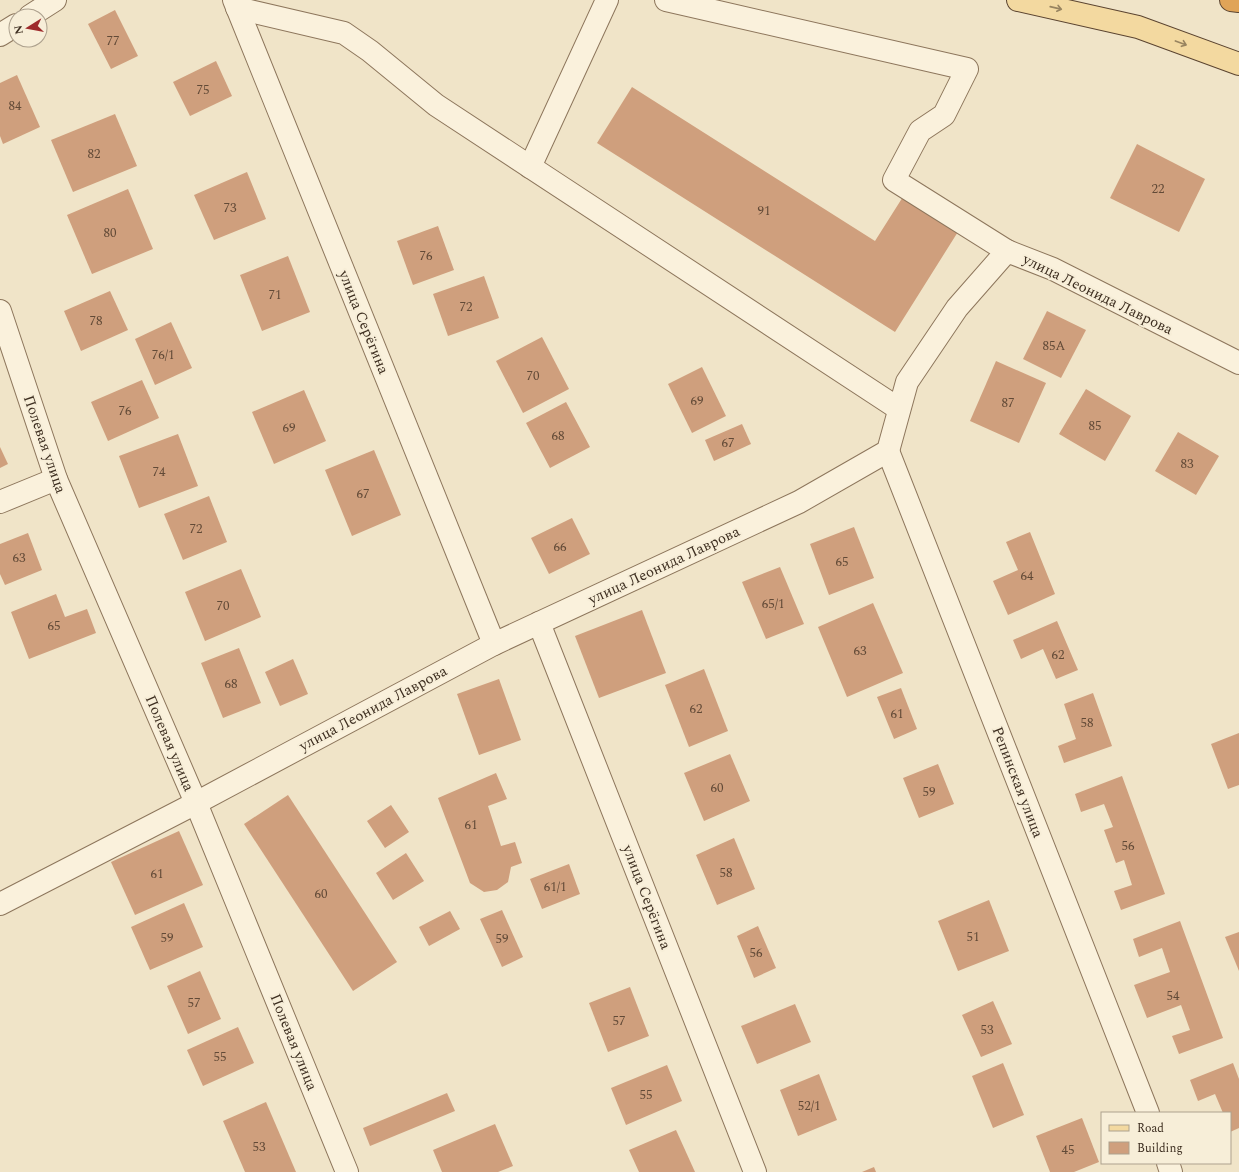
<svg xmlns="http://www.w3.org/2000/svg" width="1239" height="1172" font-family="Spectral,serif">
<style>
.building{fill:#cf9f7d}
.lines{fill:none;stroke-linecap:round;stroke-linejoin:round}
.minor-casing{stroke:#8d765c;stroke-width:24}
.major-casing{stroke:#5b4430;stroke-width:24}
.highway-casing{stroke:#5b4430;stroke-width:24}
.minor{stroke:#faf1dc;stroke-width:22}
.major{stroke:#f3d9a0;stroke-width:22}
.highway{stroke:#e0a458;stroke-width:22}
.oneway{stroke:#988460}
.labels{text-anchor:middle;stroke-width:4;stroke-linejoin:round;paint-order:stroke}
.number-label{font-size:13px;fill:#624a37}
.street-label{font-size:15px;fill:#3d2e20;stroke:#f7eed8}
</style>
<rect width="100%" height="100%" fill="#f0e4c8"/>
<g class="building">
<polygon points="115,10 138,56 111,69 88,24"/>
<polygon points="216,61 232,96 190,116 173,82"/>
<polygon points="17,75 40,127 3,144 0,136 0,83"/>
<polygon points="632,87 875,241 906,192 961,227 895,332 597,143"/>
<polygon points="115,114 137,166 73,192 51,140"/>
<polygon points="1137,144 1205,179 1179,232 1110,198"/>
<polygon points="247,172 266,219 214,240 194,195"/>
<polygon points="128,189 153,249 92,274 67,215"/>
<polygon points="438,226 454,270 413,285 397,241"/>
<polygon points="288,256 310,312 262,331 240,275"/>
<polygon points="484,276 499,318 448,336 433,294"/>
<polygon points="110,291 128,330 81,351 64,311"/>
<polygon points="1047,311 1086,330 1061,378 1023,359"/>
<polygon points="171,322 192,368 155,385 135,339"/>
<polygon points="542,337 569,389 523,413 496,361"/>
<polygon points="996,361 1046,383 1019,443 970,421"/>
<polygon points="702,367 726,416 692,433 668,384"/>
<polygon points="142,380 159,418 108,441 91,402"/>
<polygon points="1086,389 1131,416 1105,461 1059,434"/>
<polygon points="304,390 326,441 274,464 252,412"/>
<polygon points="566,402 590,447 550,468 526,423"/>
<polygon points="742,424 751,444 714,461 705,440"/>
<polygon points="1178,432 1219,456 1196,495 1155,471"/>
<polygon points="178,434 198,486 139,508 119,456"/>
<polygon points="0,447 8,464 0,468"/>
<polygon points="374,450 401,515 352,536 325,470"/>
<polygon points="209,496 227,542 183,560 164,514"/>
<polygon points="572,518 590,554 549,574 531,538"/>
<polygon points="854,527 874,578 829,595 810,544"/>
<polygon points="1030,532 1055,594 1008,615 993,581 1018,570 1006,542"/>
<polygon points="28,533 42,570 5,585 0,574 0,544"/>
<polygon points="780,567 804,624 766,639 742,582"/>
<polygon points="241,569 261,617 205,641 185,592"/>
<polygon points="56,594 65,617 87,609 96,633 29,659 11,612"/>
<polygon points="873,603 903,673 847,697 818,627"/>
<polygon points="642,610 666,673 599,698 575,636"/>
<polygon points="1057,621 1078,670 1056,679 1043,649 1021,659 1013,640"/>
<polygon points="239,648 261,703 223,718 201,663"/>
<polygon points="293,659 308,694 280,706 265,672"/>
<polygon points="704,669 728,731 689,747 665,685"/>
<polygon points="499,679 521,740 479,755 457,694"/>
<polygon points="901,688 917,729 894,739 877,697"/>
<polygon points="1093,693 1112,746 1064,763 1058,746 1076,739 1064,704"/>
<polygon points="1239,733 1239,785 1228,789 1211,744"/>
<polygon points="730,754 750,801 704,821 684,773"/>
<polygon points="938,764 954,804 919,818 903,778"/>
<polygon points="496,773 507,799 488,806 501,846 515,842 522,863 511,867 508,882 497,890 484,892 470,883 438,798"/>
<polygon points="1122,776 1165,894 1121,910 1114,891 1132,885 1124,860 1116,863 1104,830 1113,827 1104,804 1081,812 1075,794"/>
<polygon points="288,795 397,962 353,991 244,824"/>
<polygon points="391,805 409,832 385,848 367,821"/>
<polygon points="179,831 203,885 135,915 111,862"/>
<polygon points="734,838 755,889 717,905 696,855"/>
<polygon points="406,853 424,881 393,900 376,873"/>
<polygon points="569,864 580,894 542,909 530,879"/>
<polygon points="989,900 1009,951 958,971 938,921"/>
<polygon points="184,903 203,947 150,970 131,927"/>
<polygon points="502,910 523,957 502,967 480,919"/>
<polygon points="450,911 460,929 429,946 419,927"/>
<polygon points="1180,921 1223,1038 1179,1054 1172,1036 1190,1030 1181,1005 1147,1018 1134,985 1170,972 1162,948 1139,957 1133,939"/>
<polygon points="758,926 776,968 754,978 737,936"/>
<polygon points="1239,932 1239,971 1225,937"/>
<polygon points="200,971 221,1019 188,1034 167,986"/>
<polygon points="630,987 649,1036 608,1052 589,1003"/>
<polygon points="993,1001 1012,1044 981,1057 962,1015"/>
<polygon points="795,1004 811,1042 757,1064 741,1026"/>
<polygon points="238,1027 254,1063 203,1086 187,1050"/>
<polygon points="1003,1063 1024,1115 993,1128 972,1076"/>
<polygon points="1233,1063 1239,1079 1239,1128 1230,1132 1230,1113 1223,1113 1215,1094 1198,1101 1190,1080"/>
<polygon points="667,1065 682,1101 626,1125 611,1088"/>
<polygon points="819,1074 837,1120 798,1136 780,1090"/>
<polygon points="447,1093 455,1111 370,1146 363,1128"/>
<polygon points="266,1102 296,1172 245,1172 223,1121"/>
<polygon points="1082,1118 1099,1162 1074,1172 1050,1172 1036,1136"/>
<polygon points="495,1124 513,1166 498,1172 442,1172 433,1150"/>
<polygon points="676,1130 695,1172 639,1172 629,1150"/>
<polygon points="874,1167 876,1172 862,1172"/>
</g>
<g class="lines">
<g class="minor-casing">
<g id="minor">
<polyline points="234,0 494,644"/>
<polyline points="666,0 967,69 944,115 920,131 894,180 1007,251"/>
<polyline points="237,8 344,33 370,51 436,105 899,409"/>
<polyline points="30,16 55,0"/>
<polyline points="0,35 16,25"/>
<polyline points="530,167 607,0"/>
<polyline points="0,311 56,479 196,803 347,1172"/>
<polyline points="888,451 1148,1113"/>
<polyline points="0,502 56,479"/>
<polyline points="539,623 755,1172"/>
<polyline points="0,904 196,803 494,644 799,502 888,451 907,382 957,308 1007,251 1053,269 1239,363"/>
<polyline points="1168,1163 1171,1172"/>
</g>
</g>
<g class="major-casing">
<polyline id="major" points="1018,0 1138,27 1239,64"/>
</g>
<g class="highway-casing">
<polyline id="highway" points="1231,0 1239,1"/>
</g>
<use href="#minor" class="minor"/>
<use href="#major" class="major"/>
<use href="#highway" class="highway"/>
</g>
<defs><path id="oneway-shaft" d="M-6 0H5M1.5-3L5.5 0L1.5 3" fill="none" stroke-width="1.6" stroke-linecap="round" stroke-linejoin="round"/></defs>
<g class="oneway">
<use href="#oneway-shaft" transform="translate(1056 8) rotate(13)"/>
<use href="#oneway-shaft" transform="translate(1181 43) rotate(20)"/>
</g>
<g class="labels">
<g class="number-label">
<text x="113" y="45">77</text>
<text x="203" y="94">75</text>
<text x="15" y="110">84</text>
<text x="94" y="158">82</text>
<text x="1158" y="193">22</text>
<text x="230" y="212">73</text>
<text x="764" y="215">91</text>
<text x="110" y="237">80</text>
<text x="426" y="260">76</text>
<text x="275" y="299">71</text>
<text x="466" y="311">72</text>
<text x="96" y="325">78</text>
<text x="1054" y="350">85А</text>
<text x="163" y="359">76/1</text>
<text x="533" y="380">70</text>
<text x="697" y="405">69</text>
<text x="1008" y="407">87</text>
<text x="125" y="415">76</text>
<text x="1095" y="430">85</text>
<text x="289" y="432">69</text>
<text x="558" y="440">68</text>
<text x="728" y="447">67</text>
<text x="1187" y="468">83</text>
<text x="159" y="476">74</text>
<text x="363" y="498">67</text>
<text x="196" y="533">72</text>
<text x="560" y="551">66</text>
<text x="19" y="562">63</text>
<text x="842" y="566">65</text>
<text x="1027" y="580">64</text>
<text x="773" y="608">65/1</text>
<text x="223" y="610">70</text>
<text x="54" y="630">65</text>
<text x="860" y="655">63</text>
<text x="1058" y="659">62</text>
<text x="231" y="688">68</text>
<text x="696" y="713">62</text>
<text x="897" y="718">61</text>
<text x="1087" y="727">58</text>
<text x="717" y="792">60</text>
<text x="929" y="796">59</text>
<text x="471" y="829">61</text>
<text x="1128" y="850">56</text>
<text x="726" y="877">58</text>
<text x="157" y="878">61</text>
<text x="555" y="891">61/1</text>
<text x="321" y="898">60</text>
<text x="973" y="941">51</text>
<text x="167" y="942">59</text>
<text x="502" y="943">59</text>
<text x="756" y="957">56</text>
<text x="1173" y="1000">54</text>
<text x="194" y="1007">57</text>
<text x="619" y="1025">57</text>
<text x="987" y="1034">53</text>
<text x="220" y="1061">55</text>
<text x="646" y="1099">55</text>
<text x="809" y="1110">52/1</text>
<text x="259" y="1151">53</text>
<text x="1068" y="1154">45</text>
</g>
<g class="street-label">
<text transform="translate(1098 294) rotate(26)" y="5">улица Леонида Лаврова</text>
<text transform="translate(364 322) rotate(68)" y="5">улица Серёгина</text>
<text transform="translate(45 444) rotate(71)" y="5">Полевая улица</text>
<text transform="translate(664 565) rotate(-25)" y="5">улица Леонида Лаврова</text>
<text transform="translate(373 708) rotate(-28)" y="5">улица Леонида Лаврова</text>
<text transform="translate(170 743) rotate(67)" y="5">Полевая улица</text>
<text transform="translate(1018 782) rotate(69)" y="5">Репинская улица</text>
<text transform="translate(647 897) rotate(69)" y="5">улица Серёгина</text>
<text transform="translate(294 1042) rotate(68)" y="5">Полевая улица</text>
</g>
</g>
<rect x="1101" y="1112" width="130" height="52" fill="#f7eed8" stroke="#ada18e"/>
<rect x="1109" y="1125" width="20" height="6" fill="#f3d9a0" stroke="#ada18e"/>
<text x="1137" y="1132" font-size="12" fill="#3d2e20">Road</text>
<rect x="1109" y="1142" width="20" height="12" fill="#cf9f7d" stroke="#ada18e"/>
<text x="1137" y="1152" font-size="12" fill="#3d2e20">Building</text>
<g transform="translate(28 28) rotate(259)"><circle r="19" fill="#f7eed8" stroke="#ada18e"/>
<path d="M0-3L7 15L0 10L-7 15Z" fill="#9e2a2b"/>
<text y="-6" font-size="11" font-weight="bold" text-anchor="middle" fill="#3d2e20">N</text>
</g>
</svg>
